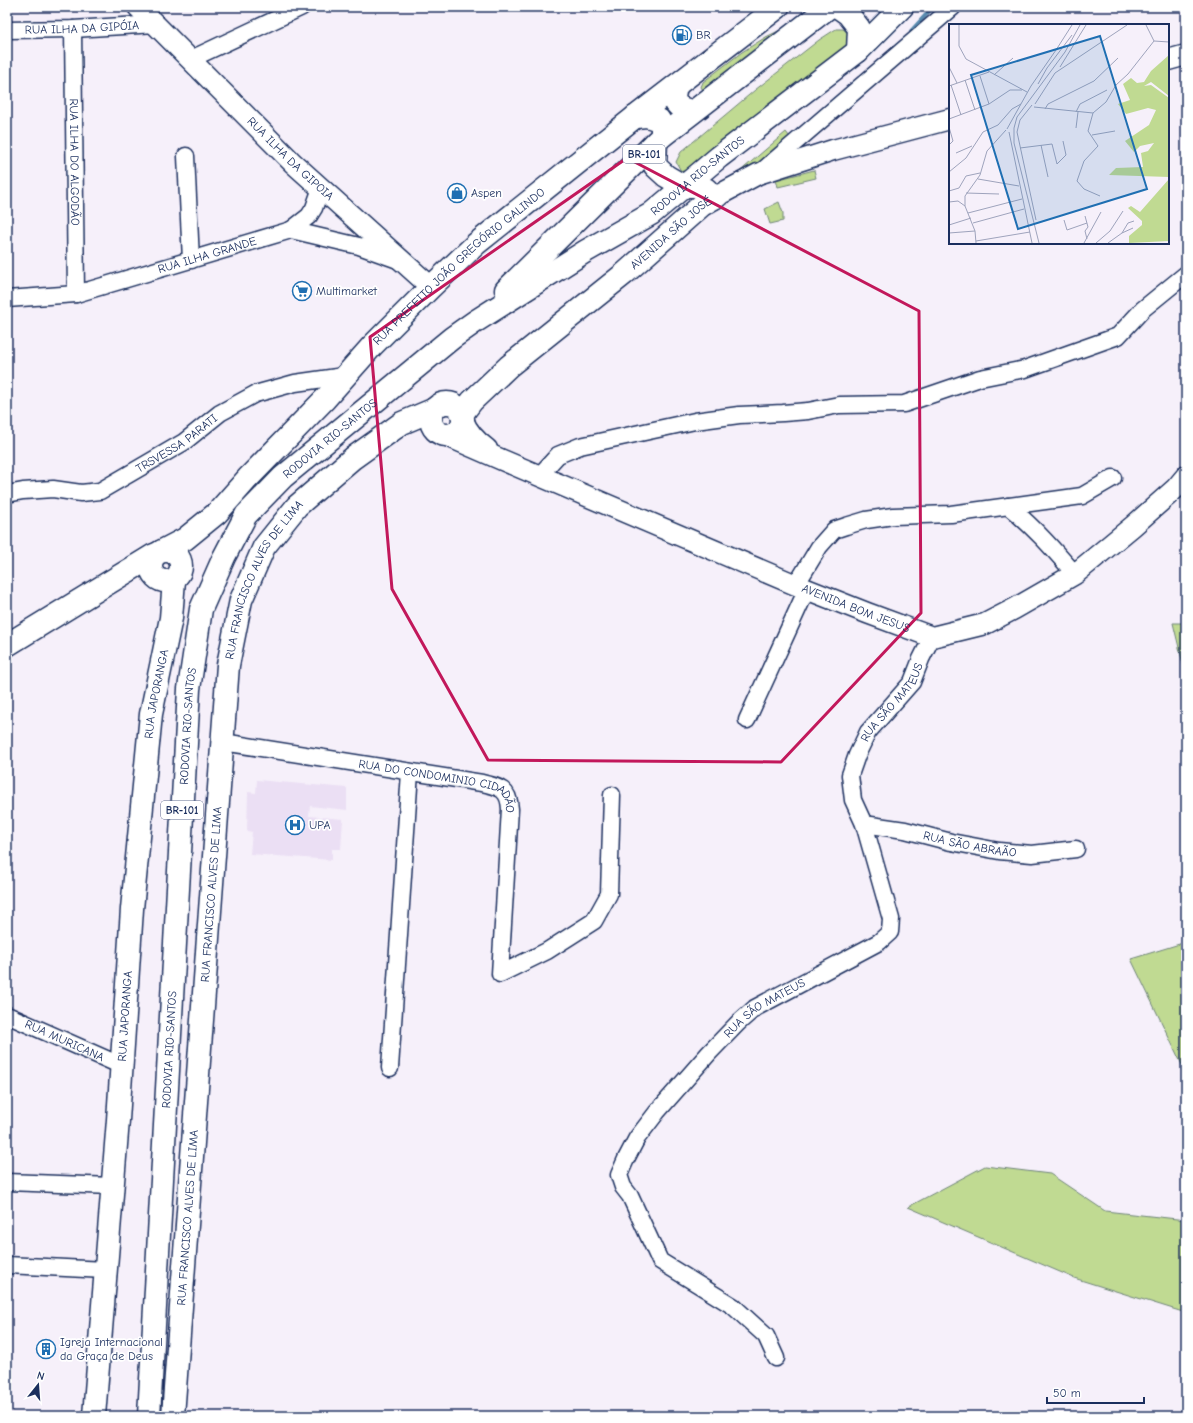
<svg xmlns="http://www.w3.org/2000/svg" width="1193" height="1423" font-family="'Comic Neue',sans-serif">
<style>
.built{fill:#ebdff4}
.green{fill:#c0da92;stroke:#6e8478}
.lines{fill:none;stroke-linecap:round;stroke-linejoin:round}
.stream{stroke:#598aae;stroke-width:4}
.minor-casing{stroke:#1b2f5e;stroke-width:19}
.tertiary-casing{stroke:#1b2f5e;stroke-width:23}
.secondary-casing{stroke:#1b2f5e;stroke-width:25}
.trunk-casing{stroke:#1b2f5e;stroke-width:25}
.minor{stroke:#fff;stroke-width:16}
.tertiary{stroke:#fff;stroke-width:20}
.secondary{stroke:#fff;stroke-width:22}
.trunk{stroke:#fff;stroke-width:22}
.marked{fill:none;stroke:#c2185b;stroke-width:3;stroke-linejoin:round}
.labels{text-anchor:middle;stroke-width:3.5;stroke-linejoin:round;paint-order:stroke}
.shield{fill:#fff;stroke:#5f6d8e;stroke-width:1}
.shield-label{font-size:11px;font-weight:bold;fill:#1b2f5e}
.street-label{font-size:12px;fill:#1b2f5e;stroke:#fff}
.poi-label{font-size:12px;fill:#1b2f5e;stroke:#fff;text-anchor:start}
.inset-road{fill:none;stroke:#9ea3bc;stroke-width:1}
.view{fill:#1f6fb2;fill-opacity:0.15;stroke:#1f6fb2;stroke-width:2}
.inset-edge{fill:none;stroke:#1b2f5e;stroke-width:2}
</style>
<rect width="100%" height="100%" fill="#f6f0fa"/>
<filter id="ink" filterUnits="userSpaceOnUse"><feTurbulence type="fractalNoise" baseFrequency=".025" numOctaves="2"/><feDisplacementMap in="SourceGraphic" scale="8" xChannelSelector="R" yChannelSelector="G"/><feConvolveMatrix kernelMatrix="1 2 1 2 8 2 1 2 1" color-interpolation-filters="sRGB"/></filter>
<g filter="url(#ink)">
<polygon class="built" points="257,780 347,788 347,810 310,806 309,816 343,819 341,849 332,849 332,860 250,854 252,832 247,831 248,792 256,793"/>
<g class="green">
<polygon points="799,21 705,93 701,87 703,82 742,52 766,37"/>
<polygon points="836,29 843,29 850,35 851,43 690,172 681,171 676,162 681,152 755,90 819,40"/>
<polygon points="786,132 793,141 741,180 737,174"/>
<polygon points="814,170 816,178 778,187 776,180"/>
<polygon points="779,202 783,213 783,221 770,224 765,209"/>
<polygon points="1173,623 1186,623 1186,671 1184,668"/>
<polygon points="1186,942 1186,1071 1185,1071 1131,959"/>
<polygon points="985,1166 1050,1174 1105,1211 1186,1220 1186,1313 1074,1278 908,1207"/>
</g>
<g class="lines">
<polyline class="stream" points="911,31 933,7"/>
<g class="minor-casing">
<g id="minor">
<path id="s1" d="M73,29L76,294"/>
<path id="s2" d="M7,30L73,29L156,24"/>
<polyline points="191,59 302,7"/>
<polyline points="186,156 191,260"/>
<polyline points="762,171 953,7"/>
<polyline points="291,230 309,216 314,208 321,188"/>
<path id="s3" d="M7,299L76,294L291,230L359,246L398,260"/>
<polyline points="539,476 558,455 580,446 695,421 739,415 783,413 808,411 839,405 904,404 980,378 1025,369 1118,336 1143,309 1186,274"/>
<path id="s4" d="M7,494L23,491L53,489L81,493L100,491L184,442L220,413L255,394L295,383L344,376"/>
<path d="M1008,506C1033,526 1054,550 1075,574"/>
<polyline points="796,585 819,547 834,530 846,526 866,520 893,516 951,514 1082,496 1113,478"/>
<polyline points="747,720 807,589"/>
<path id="s5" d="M223,742L482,783C500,787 509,789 510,809L500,974L547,951L594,921L609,894L612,795"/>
<path id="s6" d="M864,824L905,830L951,842L999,851L1032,854L1076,849"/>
<path id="s7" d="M7,1015L122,1066"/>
<polyline points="390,1068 410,772"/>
<polyline points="7,1182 112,1186"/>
<polyline points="7,1265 105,1270"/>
<path id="s8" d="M776,1358L766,1336L733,1306L660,1261L630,1196L623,1187L619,1175L626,1159L637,1138L657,1112L709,1053L738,1023L755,1008L879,942L890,932L891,919L864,824L853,800L850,775L857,755L868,732L912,682L921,659L932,637"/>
</g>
</g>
<g class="tertiary-casing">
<g id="tertiary">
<path id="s9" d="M138,7L293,163L431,287"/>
<polyline points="1168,60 1186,55"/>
<polyline points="717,196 758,174 833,150 950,119"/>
<path d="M463,420C468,433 476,441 487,449"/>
<path id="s10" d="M445,435L500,459L796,585L867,613L932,637L985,624L1014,609L1075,574L1133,526L1176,488L1186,476"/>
</g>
</g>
<g class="secondary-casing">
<g id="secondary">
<circle cx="447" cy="419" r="16"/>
<path id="s11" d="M462,414L472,401L509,366L624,274L702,205L717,196"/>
<circle cx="166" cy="566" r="15"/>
<path id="s12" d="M162,551L185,539L217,513L248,478L325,399L372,346L431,287L476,244L635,117L778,7"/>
<polyline points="7,645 154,555"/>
<path id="s13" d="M94,1416L118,1120L132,909L151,714L171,618L174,580"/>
<path id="s14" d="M173,1416L228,665L241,600L264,547L297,506L353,458L402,423L435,409"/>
</g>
</g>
<g class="trunk-casing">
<g id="trunk">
<polyline points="838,7 848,14 859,28 858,51"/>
<path d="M677,85C670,102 677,109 693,111"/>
<polyline points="635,117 647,116 659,120 662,126 662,136"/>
<polyline points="656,142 655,166 666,176 683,186 695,186 706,189 714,198"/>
<polyline points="506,290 656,142 662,136 829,7"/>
<path id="s15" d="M149,1416L189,689L201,609L224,557L246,515L283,477L452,338L476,321L586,251L651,214L719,157L858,51L902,7"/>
</g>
</g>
<use href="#minor" class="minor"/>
<use href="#tertiary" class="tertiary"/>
<use href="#secondary" class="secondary"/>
<use href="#trunk" class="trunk"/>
</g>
</g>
<path class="marked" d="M627,158L919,311L921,613L781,762L488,760L392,589L370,337Z"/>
<defs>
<g id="fuel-ring" transform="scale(1)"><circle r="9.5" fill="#fff" stroke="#1f6fb2" stroke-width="1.5"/><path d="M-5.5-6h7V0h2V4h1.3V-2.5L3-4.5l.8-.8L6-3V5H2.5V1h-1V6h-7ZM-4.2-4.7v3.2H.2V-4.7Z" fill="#1f6fb2"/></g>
<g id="shop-ring" transform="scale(1)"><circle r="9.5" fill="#fff" stroke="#1f6fb2" stroke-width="1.5"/><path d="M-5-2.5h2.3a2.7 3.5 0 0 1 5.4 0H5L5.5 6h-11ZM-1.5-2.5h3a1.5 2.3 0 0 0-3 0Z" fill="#1f6fb2"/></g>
<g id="supermarket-ring" transform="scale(1)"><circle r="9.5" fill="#fff" stroke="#1f6fb2" stroke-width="1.5"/><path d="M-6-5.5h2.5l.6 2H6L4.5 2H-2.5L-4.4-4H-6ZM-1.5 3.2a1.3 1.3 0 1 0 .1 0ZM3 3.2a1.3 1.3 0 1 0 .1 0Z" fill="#1f6fb2"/></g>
<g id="hospital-ring" transform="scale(1)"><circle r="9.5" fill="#fff" stroke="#1f6fb2" stroke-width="1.5"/><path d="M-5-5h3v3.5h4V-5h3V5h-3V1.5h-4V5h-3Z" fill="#1f6fb2"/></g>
<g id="building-ring" transform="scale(1)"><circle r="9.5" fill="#fff" stroke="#1f6fb2" stroke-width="1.5"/><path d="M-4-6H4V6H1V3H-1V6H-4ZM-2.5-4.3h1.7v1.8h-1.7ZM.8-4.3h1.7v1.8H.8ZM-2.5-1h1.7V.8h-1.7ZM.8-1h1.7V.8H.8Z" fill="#1f6fb2"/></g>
</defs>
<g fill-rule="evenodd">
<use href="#fuel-ring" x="682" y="35"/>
<use href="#shop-ring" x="457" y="193"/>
<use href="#supermarket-ring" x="302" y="291"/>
<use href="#hospital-ring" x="295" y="825"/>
<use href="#building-ring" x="46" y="1349"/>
</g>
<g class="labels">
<g class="shield">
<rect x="623" y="145" width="42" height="18" rx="3"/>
<rect x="161" y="801" width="42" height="18" rx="3"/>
</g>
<g class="shield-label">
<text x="644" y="158">BR-101</text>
<text x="182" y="814">BR-101</text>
</g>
<g class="street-label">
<text dy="4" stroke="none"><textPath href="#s2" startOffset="75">RUA ILHA DA GIPÓIA</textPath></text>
<text dy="4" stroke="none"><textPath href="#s9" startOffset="215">RUA ILHA DA GIPOIA</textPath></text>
<text dy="4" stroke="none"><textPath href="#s1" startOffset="133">RUA ILHA DO ALGODÃO</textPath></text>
<text dy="4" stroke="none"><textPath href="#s15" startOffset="1480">RODOVIA RIO-SANTOS</textPath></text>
<text dy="4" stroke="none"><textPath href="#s11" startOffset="277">AVENIDA SÃO JOSÉ</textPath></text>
<text dy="4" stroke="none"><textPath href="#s3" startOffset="206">RUA ILHA GRANDE</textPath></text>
<text dy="4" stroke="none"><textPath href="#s12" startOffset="413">RUA PREFEITO JOÃO GREGÓRIO GALINDO</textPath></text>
<text dy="4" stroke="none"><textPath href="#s15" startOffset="1027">RODOVIA RIO-SANTOS</textPath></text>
<text dy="4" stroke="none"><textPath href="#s4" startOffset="184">TRSVESSA PARATI</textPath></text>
<text dy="4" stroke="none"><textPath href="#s14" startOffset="847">RUA FRANCISCO ALVES DE LIMA</textPath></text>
<text dy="4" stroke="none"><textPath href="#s10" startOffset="446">AVENIDA BOM JESUS</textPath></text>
<text dy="4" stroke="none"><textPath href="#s13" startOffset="725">RUA JAPORANGA</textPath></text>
<text dy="4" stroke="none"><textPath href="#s8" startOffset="871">RUA SÃO MATEUS</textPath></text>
<text dy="4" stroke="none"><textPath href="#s15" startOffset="691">RODOVIA RIO-SANTOS</textPath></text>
<text dy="4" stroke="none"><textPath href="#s5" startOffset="223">RUA DO CONDOMINIO CIDADÃO</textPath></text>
<text dy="4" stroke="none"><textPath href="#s6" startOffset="108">RUA SÃO ABRAÃO</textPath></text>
<text dy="4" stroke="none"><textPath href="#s14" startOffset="523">RUA FRANCISCO ALVES DE LIMA</textPath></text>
<text dy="4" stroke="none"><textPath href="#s8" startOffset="475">RUA SÃO MATEUS</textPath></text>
<text dy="4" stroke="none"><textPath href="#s13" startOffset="401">RUA JAPORANGA</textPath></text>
<text dy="4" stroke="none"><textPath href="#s7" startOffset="63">RUA MURICANA</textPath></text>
<text dy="4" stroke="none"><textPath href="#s15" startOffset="367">RODOVIA RIO-SANTOS</textPath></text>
<text dy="4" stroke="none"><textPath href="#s14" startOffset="199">RUA FRANCISCO ALVES DE LIMA</textPath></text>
</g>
<g class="poi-label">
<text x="696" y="39">BR</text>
<text x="471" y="197">Aspen</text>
<text x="316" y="295">Multimarket</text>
<text x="309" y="829">UPA</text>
<text x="60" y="1346">Igreja Internacional<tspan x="60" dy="14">da Graça de Deus</tspan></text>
</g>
</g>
<g transform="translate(949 24)">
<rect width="220" height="220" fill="#f6f0fa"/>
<path d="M220,31V72L202,58L195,62L202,61L220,74V153L160,151L167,144L194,143L192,129L199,127L205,119L191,122L185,128L176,117L200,101L207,86L199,84L177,90L169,80L181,76L174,60L182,54L188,59L195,58L202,47ZM220,155V217L180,219V212L193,201V197L179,184L182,182L191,188Z" fill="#c0da92"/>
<path class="inset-road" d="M10,1V22L17,35L78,68M197,1L205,17M107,26L123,1M0,43L8,59M111,43L137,1M106,49L178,1M45,51L64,34M31,52L40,80M16,56L26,86M89,60L98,44L123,11M2,61L12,91M0,62L40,48M86,80L106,49M83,81L71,96L68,108L87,196M85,83L144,89L157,78L167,61L179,50L205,17L220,18M96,85L99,80L145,57L169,34M127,88L131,80L158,66M144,89L139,107L149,122L135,137L128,157L135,165L151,172M0,95L40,80L61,66H73M0,103L4,117L0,121M127,104L129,88M58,105L82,62L107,26M60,108L83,219M143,111L166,107M92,121L99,153M71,124L103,120L108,140L117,131L114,117M7,129L23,122M0,148L17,134L34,108L49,101L63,85L72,80M29,155L70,162M0,167L10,164L17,152L31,149M17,169L50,170M0,178L9,177L16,182M19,189L73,175M136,192L139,203L136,207L138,215M115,196L118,206L138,199M24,199L75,185M0,201L22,194M0,209L26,207M173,209L184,204M27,217L81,208M27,219L26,207L16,182V172L31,151L38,127L57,106M90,219L65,119V104L68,93L116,28L131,1M135,219L152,188M147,219L161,207L174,187M159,219L173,209L179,199L185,197"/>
<path class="view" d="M151,12L198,165L69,205L22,51Z"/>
<rect width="220" height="220" class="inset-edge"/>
</g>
<rect width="1193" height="1423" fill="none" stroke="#fff" stroke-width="24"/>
<rect x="12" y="12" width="1169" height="1399" fill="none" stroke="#1b2f5e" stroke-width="1.5" filter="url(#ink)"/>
<g transform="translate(38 1385) rotate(17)" stroke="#ffffff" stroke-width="3" paint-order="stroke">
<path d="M0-3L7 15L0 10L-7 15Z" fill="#1b2f5e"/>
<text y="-6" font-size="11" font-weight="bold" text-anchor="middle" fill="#1b2f5e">N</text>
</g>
<path d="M1047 1397v6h97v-6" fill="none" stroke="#1b2f5e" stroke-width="2"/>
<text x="1053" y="1397" font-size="12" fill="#1b2f5e" stroke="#ffffff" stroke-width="3" paint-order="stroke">50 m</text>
</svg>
